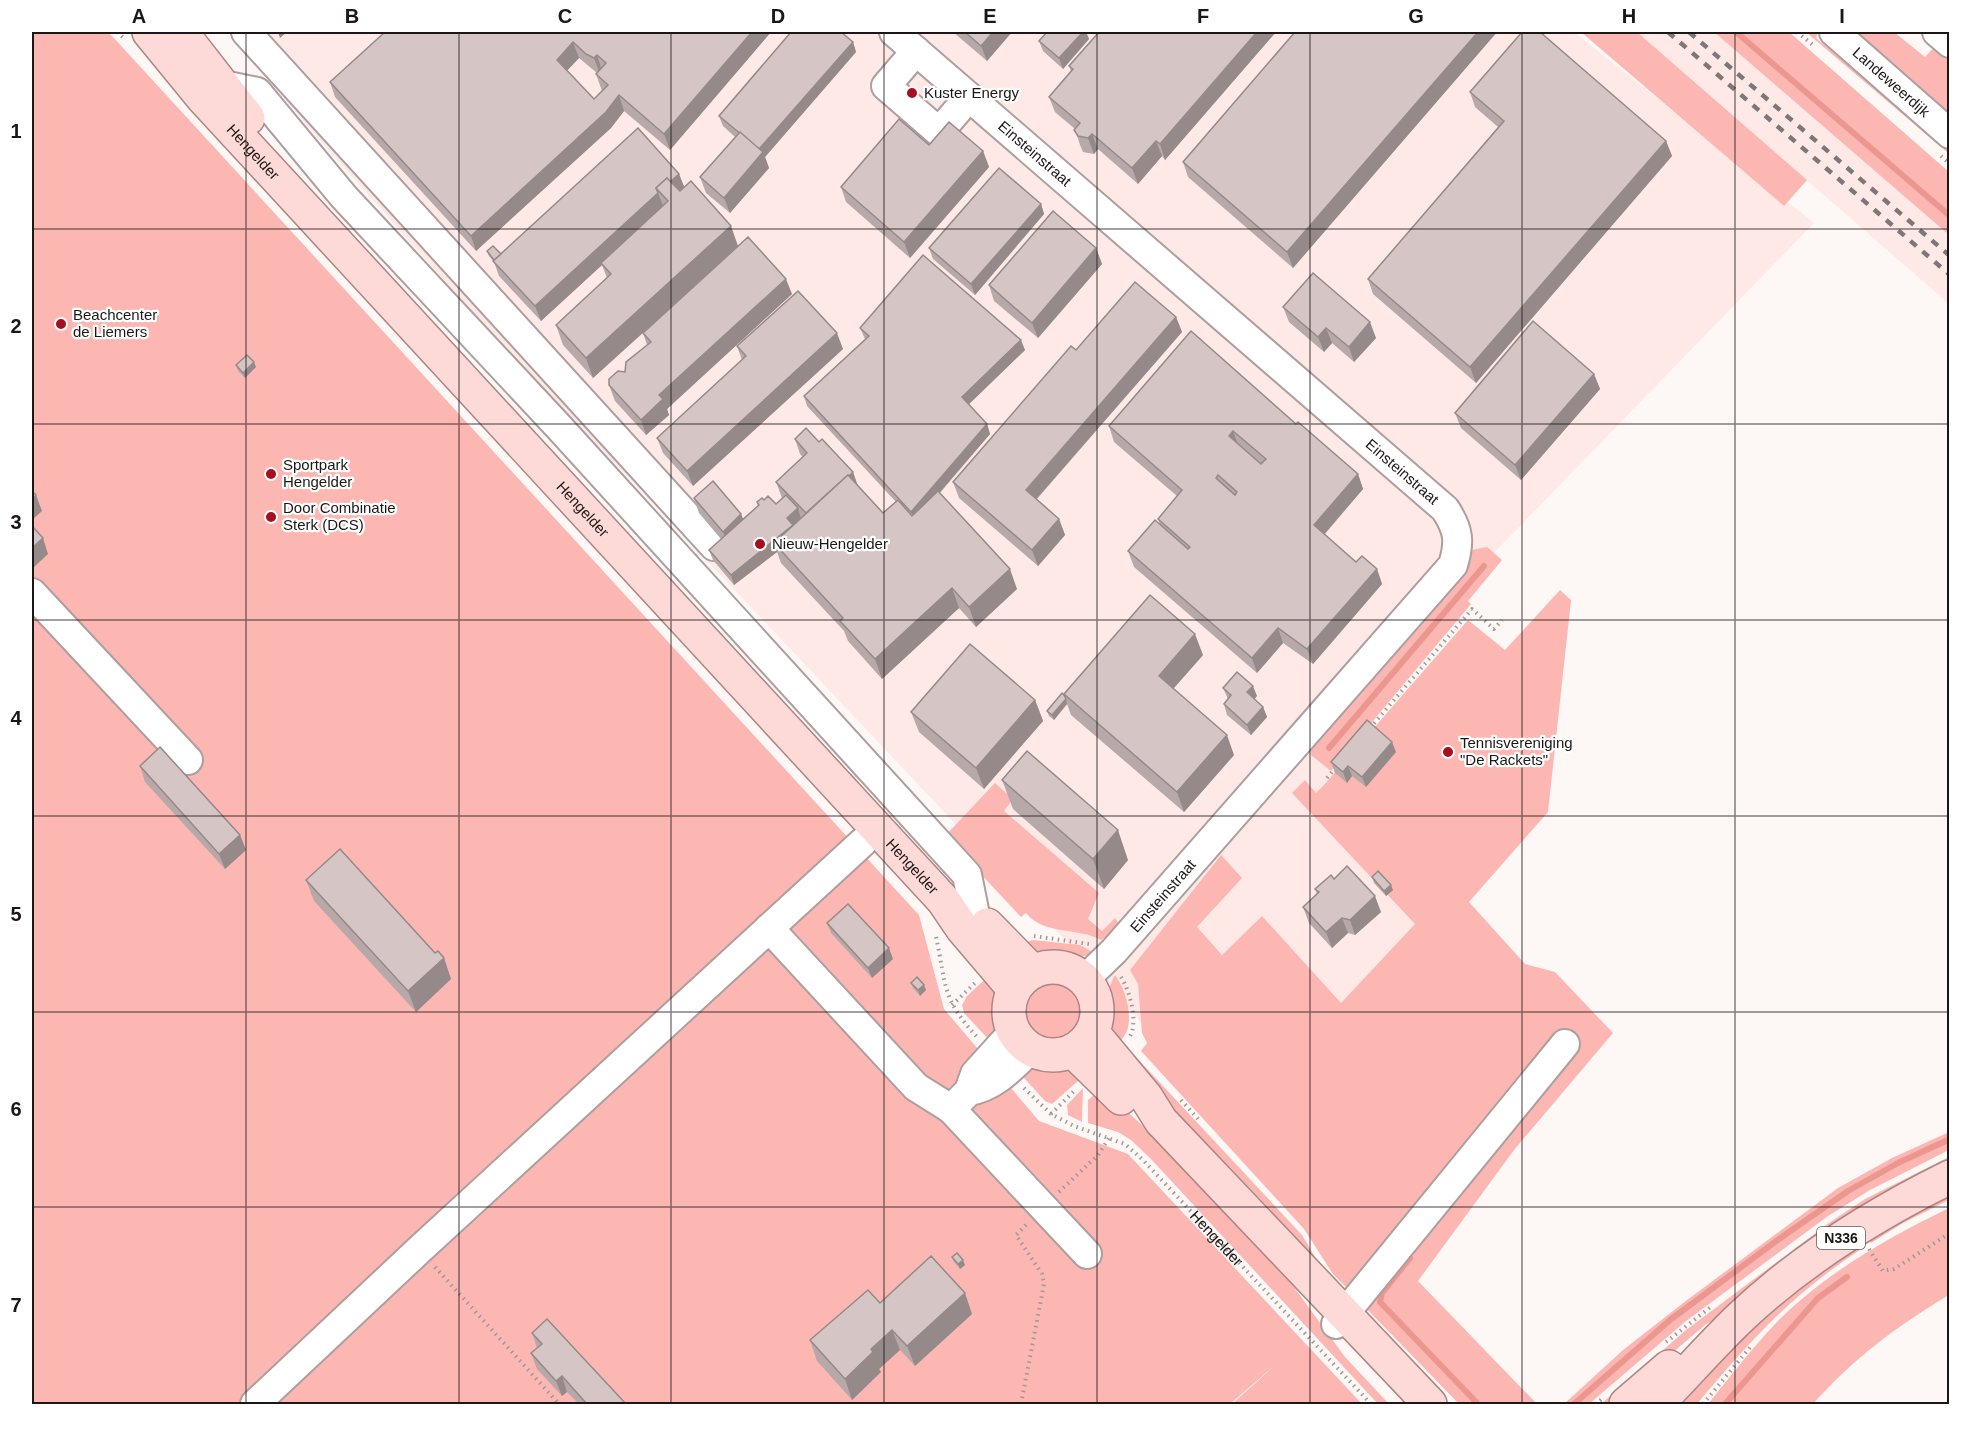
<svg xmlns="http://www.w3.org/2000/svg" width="1981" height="1436" font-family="Helvetica,sans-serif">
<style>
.built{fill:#fee9e7}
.green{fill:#fcb7b2}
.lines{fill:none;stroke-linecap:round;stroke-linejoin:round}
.stream{stroke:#ec9690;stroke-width:6}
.minor-casing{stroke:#ae9f9e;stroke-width:32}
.major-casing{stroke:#ad8683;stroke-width:36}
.path{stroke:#9f9998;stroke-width:4;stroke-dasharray:1.5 4.5;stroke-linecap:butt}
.minor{stroke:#fff;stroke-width:28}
.major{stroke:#fddad8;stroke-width:33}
.rail{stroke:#7d7877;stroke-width:4.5;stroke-dasharray:8 8;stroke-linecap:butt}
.wall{fill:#b7a9a9;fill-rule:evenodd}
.shaded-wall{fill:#958a89}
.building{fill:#d5c5c4;stroke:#958a89;stroke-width:1.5;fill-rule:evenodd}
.grid{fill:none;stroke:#1c1716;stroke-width:1.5;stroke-opacity:0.55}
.poi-dot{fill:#a70f21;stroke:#fff;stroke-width:2}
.labels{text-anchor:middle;stroke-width:4.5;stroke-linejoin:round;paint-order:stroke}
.shield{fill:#fff;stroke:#605d5c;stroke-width:1.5}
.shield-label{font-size:14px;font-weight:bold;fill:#1c1716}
.street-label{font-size:15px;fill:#1c1716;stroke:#fff}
.poi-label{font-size:15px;fill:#1c1716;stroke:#fff;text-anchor:start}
.neatline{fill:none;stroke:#1c1716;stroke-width:2}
.grid-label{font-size:20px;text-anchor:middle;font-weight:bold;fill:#1c1716}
</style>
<rect width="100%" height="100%" fill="#fdf7f6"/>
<g class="built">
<polygon points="230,32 1574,32 1814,223 1486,561 1349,746 1541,1018 1341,1255 1118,996 475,315 310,129"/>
<polygon points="1637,32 1714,32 1949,235 1949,304"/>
</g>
<g class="green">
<polygon points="35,32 107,32 112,36 919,915 944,1009 1039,1121 1128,1154 1362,1404 1232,1404 1273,1367 1230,1404 32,1404 32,34"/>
<polygon points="1581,32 1637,32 1807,180 1784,206"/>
<polygon points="1714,32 1789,32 1949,172 1949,235"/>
<polygon points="1806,32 1818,32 1816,38 1859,74 1863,71 1949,145 1947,152"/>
<polygon points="1847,32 1894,32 1925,57 1937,44 1949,55 1949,120"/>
<polygon points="1487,547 1502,560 1468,601 1471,604 1331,771 1311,755 1312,739 1471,550"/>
<polygon points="1560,590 1571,600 1548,812 1469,902 1525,964 1555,972 1613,1033 1514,1150 1418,1281 1537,1404 1459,1404 1362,1304 1512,1113 1577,1036 1570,1029 1551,1049 1350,1291 1333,1274 1304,1229 1141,1051 1147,1043 1142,1033 1138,984 1130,970 1221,855 1242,878 1197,927 1222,955 1262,916 1341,1003 1415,924 1292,793 1305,780 1316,793 1324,785 1468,620 1505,650"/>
<path d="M995,783L1013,799L1004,811L1099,893L1088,919L1102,931L1115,918L1119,924L1110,939L1107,936L1101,940C1077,927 1043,935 1026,913L1021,917L945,836Z"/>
<polygon points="1033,940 1080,945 1094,953 1077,958 1040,956 1025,942"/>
<path d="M993,972C1001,995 1004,1021 992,1043L964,1013L962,1005L967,996Z"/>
<path d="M1115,975C1125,988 1134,1017 1126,1033C1123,1039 1118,1043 1113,1048C1104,1026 1103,997 1115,975Z"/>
<circle cx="1054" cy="1010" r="29"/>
<polygon points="1135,1056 1302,1235 1328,1279 1128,1064"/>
<polygon points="1034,1063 1067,1064 1087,1073 1052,1104 1045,1101 1016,1069"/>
<polygon points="1083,1088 1082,1121 1082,1122 1068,1115 1067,1105"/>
<polygon points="1102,1088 1175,1156 1288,1279 1345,1357 1389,1404 1378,1404 1150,1158 1131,1140 1118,1132 1088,1123 1088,1100"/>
<polygon points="1949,1132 1949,1150 1870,1190 1828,1216 1686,1321 1589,1404 1564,1404 1623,1350 1687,1300 1838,1188 1892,1158"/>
<polygon points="1949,1157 1949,1167 1705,1325 1612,1404 1601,1404 1686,1330 1829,1223 1865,1199"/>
<polygon points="1949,1190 1949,1200 1903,1223 1871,1243 1868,1238"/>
<path d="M1949,1208V1295C1897,1326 1854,1358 1813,1404H1708C1730,1377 1752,1348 1776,1323C1824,1274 1889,1237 1949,1208Z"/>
<path d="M1857,1244L1860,1250C1791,1295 1749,1342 1697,1404H1665L1727,1343Z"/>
</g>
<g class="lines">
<g class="stream">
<polyline points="1736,32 1950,216"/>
<polyline points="1329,748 1484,566"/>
<polyline points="1410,1258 1382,1293 1380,1302 1478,1404"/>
<polyline points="1574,1404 1670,1320 1779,1239 1848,1191 1898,1163 1950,1139"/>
<polyline points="1725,1404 1818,1298 1847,1277"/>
</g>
<g class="minor-casing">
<g id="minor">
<polyline points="246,32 714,546"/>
<path id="s2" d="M894,32L1445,509C1459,530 1460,542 1453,565L1114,951L1085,979"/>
<path id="s3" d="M1834,32L1950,134"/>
<polyline points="1937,32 1950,43"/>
<polyline points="916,51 886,86 939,132 969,97"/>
<polyline points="223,85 257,92 344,197 558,426 967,875 974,910"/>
<polyline points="32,593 188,760"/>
<polyline points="769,928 916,1087 951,1109 1087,1254"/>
<path d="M969,1091C995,1087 1012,1067 1031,1049"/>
<polyline points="951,1109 969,1091 975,1074 1014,1031"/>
<polyline points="1336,1324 1565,1044"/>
<polyline points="255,1404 419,1250 863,842"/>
</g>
</g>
<g class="major-casing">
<g id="major">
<path id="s4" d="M149,32L203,98L943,900L962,928L1014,989"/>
<polyline points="181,32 248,118"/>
<polyline points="987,925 1032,971"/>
<circle cx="1053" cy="1011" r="44"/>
<polyline points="1092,1032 1146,1097 1161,1121 1430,1404"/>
<polyline points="1073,1051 1121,1098"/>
<polyline points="1626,1404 1669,1367"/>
<path d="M1657,1404C1686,1375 1713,1343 1743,1315C1804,1258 1875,1214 1950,1177"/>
</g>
</g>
<g class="path">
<polyline points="117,32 124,38"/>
<polyline points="1797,32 1813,45"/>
<polyline points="1941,156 1950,164"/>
<polyline points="1370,728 1472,609 1494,629 1502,620"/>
<polyline points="1327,778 1336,767"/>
<polyline points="1034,936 1089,944"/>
<path d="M936,937C947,987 941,998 978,1038"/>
<path d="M1121,977C1130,991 1139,1023 1129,1038"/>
<polyline points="952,1005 976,982"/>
<path id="s1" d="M1024,1088L1051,1114L1074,1126L1125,1144L1143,1160L1371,1404"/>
<polyline points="1181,1100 1200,1121"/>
<polyline points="1051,1114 1076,1089"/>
<polyline points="1059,1192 1098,1155 1109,1138"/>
<polyline points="1869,1249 1883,1271 1894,1269 1950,1233"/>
<polyline points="435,1267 559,1404"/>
<polyline points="1666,1342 1712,1306"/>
<polyline points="1021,1404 1044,1284 1042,1274 1016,1235 1028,1223"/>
<polyline points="1595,1404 1602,1399"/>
<polyline points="1703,1404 1752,1345"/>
</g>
<use href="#minor" class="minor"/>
<use href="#major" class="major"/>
<g class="rail">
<polyline points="1668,32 1950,275"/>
<polyline points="1689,32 1950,256"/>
</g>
</g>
<g class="wall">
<path d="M385,32H771L670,150L624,111L611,128L476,251L335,97L330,82ZM579,58L597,73L596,74L602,91L594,99L567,70Z"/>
<polygon points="953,32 1012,32 987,61"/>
<polygon points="1047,32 1086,32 1089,39 1063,69 1043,51 1039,41"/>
<polygon points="1099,32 1276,32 1165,160 1162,156 1138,184 1098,149 1094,154 1083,152 1080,145 1075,129 1055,112 1049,97 1071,71 1069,66"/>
<polygon points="1295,32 1497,32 1293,268 1188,177 1183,162"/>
<polygon points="853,42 856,52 765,157 769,168 730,213 706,193 700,177 735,137 723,126 719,116"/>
<polygon points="1470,92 1666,141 1672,156 1476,383 1373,294 1368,279 1498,127 1475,107"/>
<polygon points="929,145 983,151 989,167 910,258 846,202 841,187"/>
<polygon points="679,174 684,187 738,246 792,294 667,409 669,415 646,435 615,401 609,385 625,372 647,345 643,333 593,378 563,345 556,325 607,278 602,265 541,321 499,276 494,262 489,256 487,251 501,254"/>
<polygon points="1041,204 1044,214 975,295 933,259 929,248"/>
<polygon points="1096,248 1102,264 1038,338 994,301 989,285"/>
<polygon points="1283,307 1376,338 1354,362 1332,343 1324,352 1289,322"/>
<polygon points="1176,317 1182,332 1037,499 1059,519 1065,535 1038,566 959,498 953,482 1076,350"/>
<polygon points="860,328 1025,350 969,404 987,424 990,434 940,493 1017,589 976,627 959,608 882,679 848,641 844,631 781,563 777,552 734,585 713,560 709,550 721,539 699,513 694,498 741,514 743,519 758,506 757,502 764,500 776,504 782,498 776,482 803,457 800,454 795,439 819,442 853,472 858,486 883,513 896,502 807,406 804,396 865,339"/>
<polygon points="737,346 843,349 693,486 663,453 657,438 742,360"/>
<polygon points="236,365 256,367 245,378 238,371"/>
<polygon points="1594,374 1600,389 1521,480 1461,428 1455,413"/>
<polygon points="1296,424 1358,474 1363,489 1325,534 1356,562 1377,569 1382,584 1313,664 1283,643 1257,673 1134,567 1128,551 1160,524 1158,519 1177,496 1114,442 1109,426"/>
<polygon points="1203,655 1173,689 1234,755 1184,812 1071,715 1067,704 1054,720 1049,716 1047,711 1064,695"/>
<polygon points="1223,688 1257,696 1254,699 1263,707 1267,717 1251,735 1227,715 1224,704 1228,699"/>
<polygon points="1035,700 1043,721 984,789 919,732 911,712"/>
<polygon points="1396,752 1366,787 1352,776 1347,783 1335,773 1331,762"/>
<polygon points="140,766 240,835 246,850 225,869 145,782"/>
<polygon points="1002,780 1128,860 1104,889 1013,809"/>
<polygon points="1372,877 1393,890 1386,896 1374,883"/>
<polygon points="1334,879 1381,912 1355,935 1348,933 1332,948 1309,923 1303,907 1317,894 1315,889"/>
<polygon points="306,880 444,958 451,979 416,1012 314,901"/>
<polygon points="827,923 893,959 872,978 831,933"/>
<polygon points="911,983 926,990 920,996 913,988"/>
<polygon points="952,1257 965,1265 960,1269 954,1262"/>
<polygon points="880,1303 972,1314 915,1366 900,1350 879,1369 881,1372 852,1400 817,1361 810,1340"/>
<polygon points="532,1333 626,1404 579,1404 567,1392 562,1396 537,1369 531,1353 537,1348"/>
</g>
<g class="shaded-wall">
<polygon points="278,32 287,32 280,38"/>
<polygon points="752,32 771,32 670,150 664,134"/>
<polygon points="993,32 1012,32 987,61 981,46"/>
<polygon points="1083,32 1086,32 1089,39 1063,69 1059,58"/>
<polygon points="1257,32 1276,32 1165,160 1160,144"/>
<polygon points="1478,32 1497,32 1293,268 1287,252"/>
<polygon points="573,42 579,58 563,75 557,60"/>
<polygon points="853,42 856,52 765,157 769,168 730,213 724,198 758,150"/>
<polygon points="597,55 602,71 600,74 594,58"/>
<polygon points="619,95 624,111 611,128 476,251 471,236"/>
<polygon points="1092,134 1098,149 1094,154 1088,138"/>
<polygon points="1156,141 1162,156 1138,184 1132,168"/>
<polygon points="1666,141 1672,156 1476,383 1470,367"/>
<polygon points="983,151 989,167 910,258 904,242"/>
<polygon points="679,174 685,189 668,201 660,192"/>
<polygon points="658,193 664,208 601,263 602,265 541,321 535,306"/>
<polygon points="1041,204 1044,214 975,295 971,284"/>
<polygon points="731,226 738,246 593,378 586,358"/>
<polygon points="1096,248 1102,264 1038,338 1032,323"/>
<polygon points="786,279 792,294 667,409 669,415 646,435 641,420 659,395"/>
<polygon points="1176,317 1182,332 1031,505 1026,490"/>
<polygon points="1370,322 1376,338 1354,362 1349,347"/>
<polygon points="1326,328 1332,343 1324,352 1318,337"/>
<polygon points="837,333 843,349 693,486 687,471"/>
<polygon points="1021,340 1025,350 966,407 962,397"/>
<polygon points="254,362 256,367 245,378 243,373"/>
<polygon points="1594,374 1600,389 1521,480 1515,465"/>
<polygon points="987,424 990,434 914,522 911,512"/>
<polygon points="1233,431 1239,447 1229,436"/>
<polygon points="853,472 858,487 807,515"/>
<polygon points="1358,474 1363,489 1319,540 1314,525"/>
<polygon points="36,495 42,511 32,520 32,500"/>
<polygon points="798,508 801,519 774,543 777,552 734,585 731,575"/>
<polygon points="741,514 747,529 729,547 723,532"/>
<polygon points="1059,519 1065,535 1038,566 1032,550"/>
<polygon points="43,538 48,554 32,569 32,548"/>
<polygon points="1010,569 1017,589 976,627 969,607"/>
<polygon points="1377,569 1382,584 1313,664 1307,649"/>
<polygon points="952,588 959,608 882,679 875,659"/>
<polygon points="1278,628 1283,643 1257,673 1252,658"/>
<polygon points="1195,634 1203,655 1166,697 1159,676"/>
<polygon points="1253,686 1257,696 1251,703 1247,692"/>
<polygon points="1066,699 1067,704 1054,720 1052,715"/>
<polygon points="1035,700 1043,721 984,789 976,768"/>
<polygon points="1263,707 1267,717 1251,735 1247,725"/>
<polygon points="1227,735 1234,755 1184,812 1177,792"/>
<polygon points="1392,742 1396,752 1366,787 1362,777"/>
<polygon points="1348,766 1352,776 1347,783 1343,772"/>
<polygon points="1118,830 1128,860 1104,889 1093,859"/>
<polygon points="240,835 246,850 225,869 219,854"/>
<polygon points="1391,885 1393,890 1386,896 1384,891"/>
<polygon points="1375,896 1381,912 1355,935 1350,920"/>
<polygon points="1342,918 1348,933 1332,948 1326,932"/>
<polygon points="889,948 893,959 872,978 868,968"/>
<polygon points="444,958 451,979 416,1012 408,991"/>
<polygon points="924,985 926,990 920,996 918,990"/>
<polygon points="963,1260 965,1265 960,1269 958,1264"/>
<polygon points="965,1293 972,1314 915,1366 907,1346"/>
<polygon points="892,1330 900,1350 879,1369 881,1372 852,1400 845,1379 871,1349"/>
<polygon points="562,1376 567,1392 562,1396 556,1381"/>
</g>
<g class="building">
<path d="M385,32H752L664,134L619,95L606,112L471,236L330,82ZM573,42L586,54L594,58L597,55L606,63L596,74L608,85L594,99L557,60Z"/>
<polygon points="791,32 841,32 853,42 759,149 719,116"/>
<polygon points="965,32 993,32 981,46"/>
<polygon points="1047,32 1083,32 1059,58 1039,41"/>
<polygon points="1099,32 1257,32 1160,144 1156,141 1132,168 1092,134 1088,138 1078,136 1074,130 1080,123 1049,97 1073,69 1069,66"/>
<polygon points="1295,32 1478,32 1287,252 1183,162"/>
<polygon points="1522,32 1540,32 1666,141 1470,367 1368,279 1504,121 1470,92"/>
<polygon points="899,119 929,145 949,122 983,151 904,242 841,187"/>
<polygon points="638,128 679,174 670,182 667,178 656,188 658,193 535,306 493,261"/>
<polygon points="740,132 763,152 724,198 700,177"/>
<polygon points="999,168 1041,204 971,284 929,248"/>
<polygon points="667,178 680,191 691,181 731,226 586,358 556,325 611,274 601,263 668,201 656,188"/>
<polygon points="1053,211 1096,248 1032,323 989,285"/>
<polygon points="748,237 786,279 659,395 663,399 641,420 609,385 609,379 618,371 625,372 626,362 651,342 643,333"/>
<polygon points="493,246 501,254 494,260 487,251"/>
<polygon points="923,255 1021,340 962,397 987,424 911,512 804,396 869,336 860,328"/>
<polygon points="1313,273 1370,322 1349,347 1326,328 1318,337 1283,307"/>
<polygon points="1135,282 1176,317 1026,490 1059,519 1032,550 953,482 1071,346 1076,350"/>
<polygon points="798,291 837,333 687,471 657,438 746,356 737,346"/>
<polygon points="1533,321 1594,374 1515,465 1455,413"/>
<path d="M1191,331L1296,424L1298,422L1358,474L1314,525L1356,562L1362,556L1377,569L1307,649L1278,628L1252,658L1128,551L1155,520L1188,549L1190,547L1158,519L1182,490L1109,426ZM1233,431L1266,459L1261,464L1229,436ZM1218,475L1237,492L1235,495L1216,478Z"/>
<polygon points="247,355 254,362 243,373 236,365"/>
<polygon points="806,428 819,442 822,439 853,472 849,476 848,475 806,513 776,482 807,453 795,439"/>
<polygon points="848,475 883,513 898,500 912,516 938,491 1010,569 969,607 952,588 875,659 840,621 843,618 774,543"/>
<polygon points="713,481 741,514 723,532 694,498"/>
<polygon points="32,491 36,495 32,500"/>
<polygon points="786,495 798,508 787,518 793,525 731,575 709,550 759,505 757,502 762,498 764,500 768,496 776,504"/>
<polygon points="32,526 43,538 32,548"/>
<polygon points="1150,595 1195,634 1159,676 1227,735 1177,792 1064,694"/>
<polygon points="970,644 1035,700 976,768 911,712"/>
<polygon points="1237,672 1253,686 1247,692 1263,707 1247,725 1224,704 1231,695 1223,688"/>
<polygon points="1062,693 1064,695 1066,699 1052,715 1047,711"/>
<polygon points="1367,720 1392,742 1362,777 1348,766 1343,772 1331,762"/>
<polygon points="160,747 240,835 219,854 140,766"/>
<polygon points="1027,751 1118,830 1093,859 1002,780"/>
<polygon points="340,849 435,953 438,951 444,958 408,991 306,880"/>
<polygon points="1347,866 1375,896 1350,920 1342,918 1326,932 1303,907 1319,892 1315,889 1331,875 1334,879"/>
<polygon points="1378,871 1391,885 1384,891 1372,877"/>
<polygon points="848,904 889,948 868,968 827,923"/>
<polygon points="917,977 924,985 918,990 911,983"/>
<polygon points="957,1253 963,1260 958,1264 952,1257"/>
<polygon points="931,1256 965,1293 907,1346 892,1330 871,1349 873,1352 845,1379 810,1340 868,1290 880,1303"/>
<polygon points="547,1319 626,1404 587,1404 562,1376 556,1381 531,1353 542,1344 532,1333"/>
</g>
<path class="grid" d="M246,32V1404M459,32V1404M671,32V1404M884,32V1404M1097,32V1404M1310,32V1404M1522,32V1404M1735,32V1404M32,229H1950M32,424H1950M32,620H1950M32,816H1950M32,1012H1950M32,1207H1950"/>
<g class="poi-dot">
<circle cx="912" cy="93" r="6"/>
<circle cx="61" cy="324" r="6"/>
<circle cx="271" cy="474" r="6"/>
<circle cx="271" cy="517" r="6"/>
<circle cx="760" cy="544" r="6"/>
<circle cx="1448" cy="752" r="6"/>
</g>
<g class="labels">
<rect class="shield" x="1817" y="1227" width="48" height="22" rx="4.5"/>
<g class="shield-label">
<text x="1841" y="1243">N336</text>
</g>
<g class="street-label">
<text dy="5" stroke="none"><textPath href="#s3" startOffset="76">Landeweerdijk</textPath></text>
<text dy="5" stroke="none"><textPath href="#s4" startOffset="159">Hengelder</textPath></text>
<text dy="5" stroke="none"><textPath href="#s2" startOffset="186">Einsteinstraat</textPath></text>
<text dy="5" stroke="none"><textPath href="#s2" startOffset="672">Einsteinstraat</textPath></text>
<text dy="5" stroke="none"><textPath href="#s4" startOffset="645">Hengelder</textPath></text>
<text dy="5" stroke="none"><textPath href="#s4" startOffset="1131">Hengelder</textPath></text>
<text transform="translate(1163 896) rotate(-49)" y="5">Einsteinstraat</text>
<text dy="5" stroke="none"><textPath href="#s1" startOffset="249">Hengelder</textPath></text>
</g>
<g class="poi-label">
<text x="924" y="98">Kuster Energy</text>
<text x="73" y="320">Beachcenter<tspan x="73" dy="17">de Liemers</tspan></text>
<text x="283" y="470">Sportpark<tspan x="283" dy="17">Hengelder</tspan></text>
<text x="283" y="513">Door Combinatie<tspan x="283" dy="17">Sterk (DCS)</tspan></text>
<text x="772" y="549">Nieuw-Hengelder</text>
<text x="1460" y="748">Tennisvereniging<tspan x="1460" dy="17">"De Rackets"</tspan></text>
</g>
</g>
<rect width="1981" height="1436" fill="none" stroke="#ffffff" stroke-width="66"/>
<rect x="33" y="33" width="1915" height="1370" class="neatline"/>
<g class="grid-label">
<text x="139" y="23">A</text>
<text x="352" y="23">B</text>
<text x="565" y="23">C</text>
<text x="778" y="23">D</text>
<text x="990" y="23">E</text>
<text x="1203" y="23">F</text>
<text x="1416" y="23">G</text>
<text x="1629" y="23">H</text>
<text x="1842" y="23">I</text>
<text x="16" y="138">1</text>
<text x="16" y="333">2</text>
<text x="16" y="529">3</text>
<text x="16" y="725">4</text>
<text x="16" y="921">5</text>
<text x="16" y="1116">6</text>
<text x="16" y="1312">7</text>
</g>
</svg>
